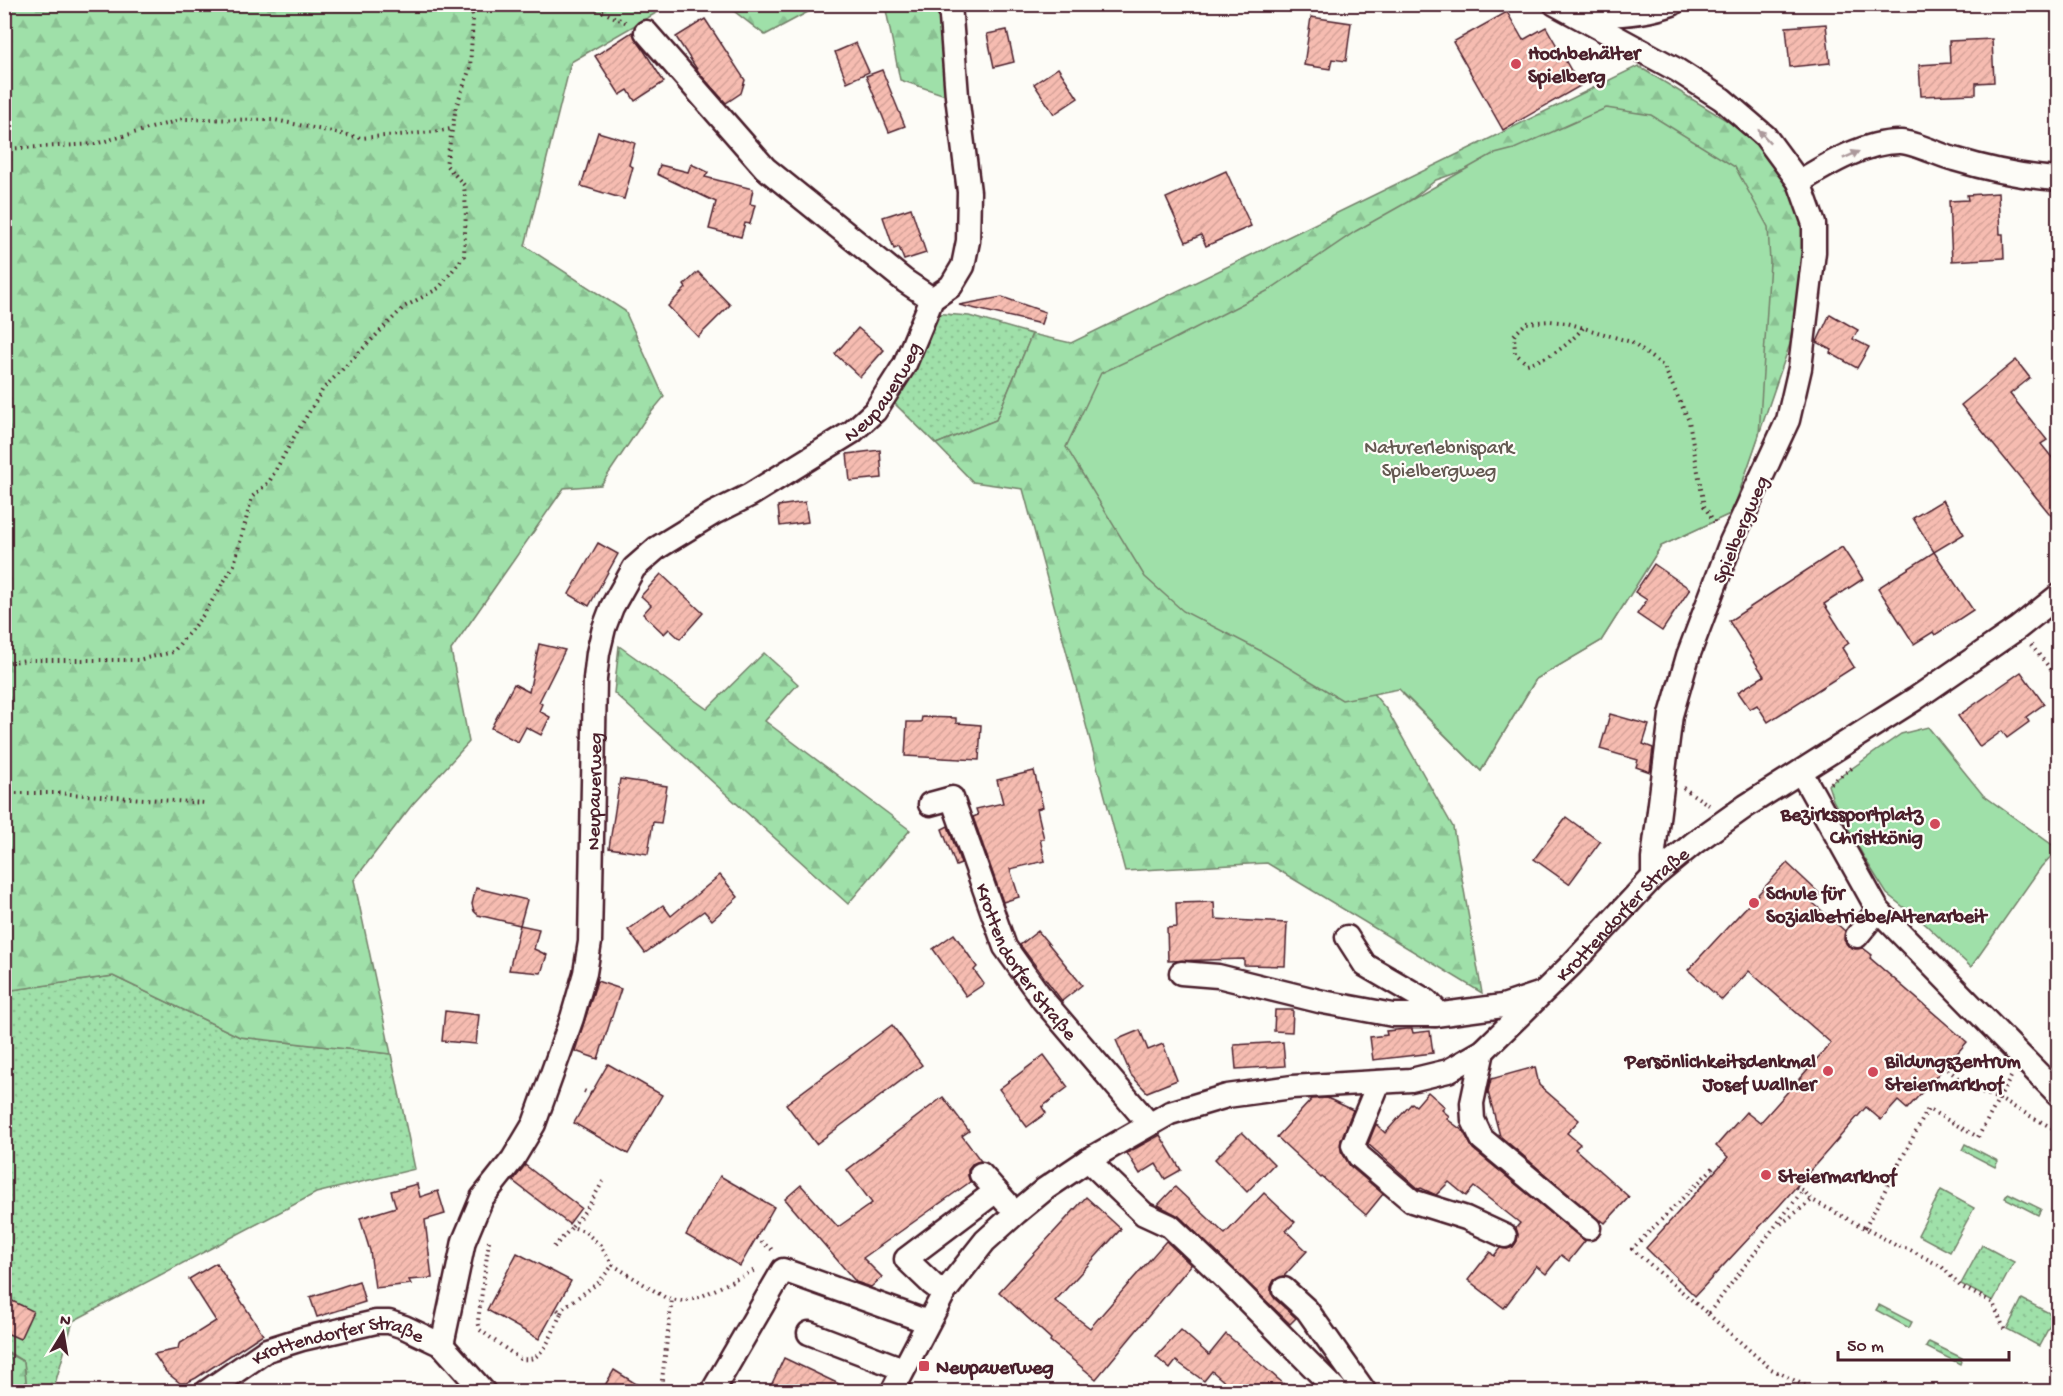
<svg xmlns="http://www.w3.org/2000/svg" width="2063" height="1396" font-family="'Gochi Hand',sans-serif">
<style>
.grass{fill:url(#grass-dots);stroke:#74806a;stroke-width:1.5}
.forest{fill:url(#forest-firs);stroke:#74806a;stroke-width:1.5}
.green{fill:#9fe0a9;stroke:#74806a;stroke-width:1.5}
.building{fill:url(#building-hatch);stroke:#4a1f2b;stroke-width:1.5}
.lines{fill:none;stroke-linecap:round;stroke-linejoin:round}
.minor-casing{stroke:#4a1f2b;stroke-width:27}
.path{stroke:#4a1f2b;stroke-width:4;stroke-dasharray:1.5 4.5;stroke-linecap:butt}
.minor{stroke:#fdfcf7;stroke-width:22}
.oneway{fill:#ac999b}
.poi-dot{fill:#d1495b;stroke:#fdfcf7;stroke-width:2}
.labels{text-anchor:middle;stroke-width:4.5;stroke-linejoin:round;paint-order:stroke}
.poi-label{font-size:20px;font-weight:bold;fill:#4a1f2b;stroke:#fdfcf7;text-anchor:start}
.street-label{font-size:20px;fill:#4a1f2b;stroke:#fdfcf7}
.park-label{font-size:20px;fill:#645951;stroke:#fdfcf7}
</style>
<defs>
<pattern id="grass-dots" width="8" height="8" patternUnits="userSpaceOnUse" patternTransform="scale(1.5)"><rect width="8" height="8" fill="#9fe0a9"/><path d="M2 2h.1M6 6h.1" fill="none" stroke="#8ac092" stroke-width="1.8" stroke-linecap="round"/></pattern>
<pattern id="forest-firs" width="22" height="20" patternUnits="userSpaceOnUse" patternTransform="scale(1.5)"><rect width="22" height="20" fill="#9fe0a9"/><path d="M5 1l3.5 6h-7zM16 11l3.5 6h-7z" fill="#8ac092"/></pattern>
<pattern id="building-hatch" width="6" height="6" patternUnits="userSpaceOnUse" patternTransform="scale(1.5)"><rect width="6" height="6" fill="#f6bcb1"/><path d="M-1 1l2-2M0 6l6-6M5 7l2-2" fill="none" stroke="#d4a198"/></pattern>
</defs>
<rect width="100%" height="100%" fill="#fdfcf7"/>
<filter id="ink" filterUnits="userSpaceOnUse"><feTurbulence type="fractalNoise" baseFrequency=".0167" numOctaves="2"/><feDisplacementMap in="SourceGraphic" scale="12" xChannelSelector="R" yChannelSelector="G"/><feConvolveMatrix kernelMatrix="1 2 1 2 8 2 1 2 1" color-interpolation-filters="sRGB"/></filter>
<g filter="url(#ink)">
<g class="grass">
<polygon points="933,313 969,316 1032,334 996,420 936,444 892,401"/>
<polygon points="113,976 240,1037 391,1054 415,1169 316,1193 73,1321 53,1391 27,1391 24,1362 5,1350 4,991"/>
<polygon points="1965,1144 1998,1161 1995,1167 1962,1150"/>
<polygon points="1941,1190 1974,1208 1950,1252 1918,1235"/>
<polygon points="2008,1193 2041,1209 2038,1215 2005,1198"/>
<polygon points="1982,1245 2014,1262 1993,1301 1961,1284"/>
<polygon points="2022,1299 2055,1316 2039,1346 2007,1329"/>
<polygon points="1879,1305 1912,1322 1909,1328 1876,1310"/>
<polygon points="1929,1342 1962,1358 1960,1364 1926,1347"/>
</g>
<g class="forest">
<polygon points="4,5 670,5 571,62 525,246 625,311 664,397 644,421 601,485 564,488 451,650 469,742 412,805 354,880 391,1054 240,1037 113,976 5,991"/>
<polygon points="726,5 821,5 765,35"/>
<polygon points="885,5 958,5 954,98 900,80"/>
<polygon points="1638,66 1762,142 1818,244 1815,271 1732,513 1661,546 1601,641 1536,679 1481,771 1403,694 1551,550 1502,157 1436,180 1224,349 1275,578 1387,710 1453,827 1482,993 1267,863 1125,871 1023,489 973,482 936,444 996,420 1032,334 1071,343"/>
<polygon points="619,646 707,709 764,653 798,684 765,721 910,830 848,904 614,693"/>
<polygon points="4,1351 24,1362 27,1391 5,1391"/>
</g>
<g class="green">
<polygon points="1606,108 1651,115 1735,167 1768,227 1770,262 1759,435 1732,513 1661,546 1601,641 1536,679 1481,771 1399,689 1342,700 1261,651 1183,611 1145,577 1066,447 1101,373 1168,342 1269,290 1356,231 1491,155 1514,149"/>
<polygon points="1928,727 1983,795 2058,849 2041,867 1971,967 1926,925 1887,894 1865,859 1833,800 1828,785 1901,734"/>
</g>
<g class="building">
<polygon points="1507,12 1523,40 1546,27 1580,86 1503,130 1453,42"/>
<polygon points="1311,17 1351,23 1346,61 1332,59 1330,69 1304,65"/>
<polygon points="705,19 745,80 741,93 726,103 700,74 676,37"/>
<polygon points="1826,24 1830,63 1790,67 1786,27"/>
<polygon points="1007,30 1014,62 994,67 987,34"/>
<polygon points="632,32 664,82 635,101 628,90 620,95 595,56"/>
<polygon points="1992,39 1994,82 1976,83 1976,94 1921,96 1919,65 1950,63 1949,41"/>
<polygon points="856,43 869,72 847,82 835,52"/>
<polygon points="1058,68 1078,98 1054,114 1034,84"/>
<polygon points="882,70 905,126 889,132 866,76"/>
<polygon points="598,132 635,143 629,165 633,167 624,199 581,186"/>
<polygon points="691,164 708,172 705,177 753,189 750,204 755,205 750,224 745,223 741,237 709,229 716,202 657,174 660,165 688,172"/>
<polygon points="1226,171 1251,226 1206,246 1201,235 1186,242 1166,198"/>
<polygon points="1998,193 2000,234 2003,234 2004,258 1952,261 1949,201 1968,200 1967,195"/>
<polygon points="911,208 926,253 904,260 899,247 894,249 883,217"/>
<polygon points="698,272 730,305 698,337 668,306 686,288 684,285"/>
<polygon points="1002,297 1045,312 1041,324 959,305"/>
<polygon points="1830,314 1858,330 1853,339 1869,347 1857,368 1830,353 1832,350 1817,342"/>
<polygon points="858,328 884,350 860,377 835,354"/>
<polygon points="2016,360 2030,378 2010,394 2047,440 2041,444 2058,465 2058,524 1961,405"/>
<polygon points="880,450 882,478 850,481 847,454"/>
<polygon points="1943,500 1964,534 1934,552 1913,518"/>
<polygon points="805,502 808,522 780,526 778,506"/>
<polygon points="598,543 618,554 589,606 569,594"/>
<polygon points="1842,547 1863,579 1824,604 1849,643 1842,648 1854,667 1768,722 1757,705 1750,709 1738,692 1764,676 1729,621"/>
<polygon points="1934,552 1973,610 1935,635 1933,632 1914,644 1878,588"/>
<polygon points="1654,564 1690,589 1662,631 1637,614 1647,600 1635,592"/>
<polygon points="661,574 703,613 680,639 669,629 664,634 643,614 651,605 641,596"/>
<polygon points="539,644 565,650 539,702 542,704 539,711 550,717 541,735 526,727 518,742 491,728 514,684 529,692"/>
<polygon points="2021,672 2044,704 2026,717 2029,722 2007,738 2002,731 1980,747 1958,716"/>
<polygon points="1610,714 1649,725 1643,744 1653,748 1650,772 1636,767 1638,760 1600,749"/>
<polygon points="922,717 956,718 956,723 981,725 979,760 905,756 907,722 921,722"/>
<polygon points="1034,771 1043,807 1037,809 1044,839 1040,839 1045,861 1010,869 1019,897 1003,902 973,817 978,815 976,809 1003,803 997,780"/>
<polygon points="620,779 667,786 661,823 653,822 648,854 609,848"/>
<polygon points="1566,817 1600,842 1569,884 1534,859"/>
<polygon points="948,826 961,864 956,866 942,829"/>
<polygon points="1787,863 1820,894 1813,903 1845,931 1844,940 1848,946 1855,949 1863,948 1872,955 1870,958 1967,1042 1907,1109 1898,1101 1881,1120 1866,1107 1780,1205 1695,1296 1646,1248 1728,1157 1716,1146 1746,1112 1760,1123 1831,1043 1749,971 1722,1000 1688,970"/>
<polygon points="720,875 738,897 712,920 704,911 645,953 628,930 663,905 671,916"/>
<polygon points="476,888 527,900 520,925 478,915 474,911 472,904"/>
<polygon points="1214,902 1215,919 1287,923 1285,966 1244,965 1244,959 1168,961 1167,928 1177,927 1176,903"/>
<polygon points="520,925 539,929 534,949 547,955 541,973 509,970"/>
<polygon points="1038,931 1082,985 1062,1001 1020,945"/>
<polygon points="954,934 977,967 974,970 984,984 966,996 933,949"/>
<polygon points="597,981 621,989 598,1059 575,1051"/>
<polygon points="1275,1010 1293,1010 1292,1032 1274,1031"/>
<polygon points="445,1011 479,1015 476,1044 442,1041"/>
<polygon points="892,1025 922,1065 816,1144 786,1104"/>
<polygon points="1407,1029 1412,1029 1413,1033 1430,1031 1433,1053 1373,1060 1370,1037 1387,1035 1386,1031"/>
<polygon points="1140,1030 1148,1050 1163,1044 1177,1080 1147,1092 1131,1075 1116,1040"/>
<polygon points="1283,1042 1285,1066 1236,1069 1234,1045"/>
<polygon points="1044,1055 1068,1087 1042,1107 1046,1113 1027,1127 999,1089"/>
<polygon points="608,1064 662,1095 628,1154 574,1123"/>
<polygon points="1535,1067 1539,1085 1579,1120 1567,1133 1580,1144 1575,1149 1629,1197 1605,1223 1601,1220 1600,1221 1500,1136 1488,1092 1491,1079"/>
<polygon points="1428,1092 1445,1107 1442,1110 1449,1116 1447,1119 1463,1131 1473,1149 1585,1241 1569,1261 1561,1255 1546,1274 1536,1266 1504,1308 1468,1280 1490,1252 1494,1256 1500,1248 1507,1249 1513,1247 1517,1241 1518,1234 1516,1228 1520,1223 1474,1187 1466,1196 1449,1182 1436,1195 1421,1188 1419,1189 1368,1144 1376,1124 1385,1133 1412,1103 1416,1106"/>
<polygon points="943,1097 969,1131 962,1136 981,1161 972,1164 968,1169 968,1176 970,1182 863,1258 882,1277 871,1287 856,1282 785,1199 801,1185 838,1227 872,1203 847,1170"/>
<polygon points="1327,1098 1353,1110 1341,1140 1341,1151 1350,1166 1383,1194 1366,1215 1322,1177 1321,1178 1277,1137 1312,1099"/>
<polygon points="1242,1132 1274,1164 1247,1192 1215,1159"/>
<polygon points="1160,1135 1181,1170 1165,1179 1156,1164 1140,1174 1127,1153"/>
<polygon points="525,1165 581,1208 569,1224 513,1181"/>
<polygon points="720,1176 774,1207 740,1266 686,1235"/>
<polygon points="417,1184 420,1197 438,1191 445,1214 425,1220 432,1278 409,1280 411,1284 375,1288 370,1251 360,1218 396,1207 391,1191"/>
<polygon points="1175,1187 1225,1234 1264,1193 1295,1222 1286,1231 1307,1251 1284,1276 1274,1280 1271,1287 1271,1293 1275,1299 1296,1318 1290,1324 1179,1216 1158,1205"/>
<polygon points="1086,1197 1121,1229 1055,1301 1090,1328 1166,1241 1191,1265 1096,1379 1050,1341 1051,1339 999,1292"/>
<polygon points="517,1253 571,1281 539,1339 487,1310"/>
<polygon points="216,1263 263,1334 196,1378 186,1383 180,1383 166,1372 154,1354 178,1349 179,1344 216,1321 189,1279"/>
<polygon points="359,1281 365,1302 317,1317 310,1297"/>
<polygon points="4,1297 33,1311 20,1339 4,1332"/>
<polygon points="1181,1330 1209,1355 1226,1334 1293,1392 1236,1392 1212,1371 1204,1381 1176,1361 1170,1369 1156,1357"/>
<polygon points="784,1358 856,1392 768,1392"/>
<polygon points="614,1370 649,1392 601,1392"/>
</g>
<g class="lines">
<g class="minor-casing">
<g id="minor">
<polyline points="1555,4 1677,70 1722,99 1765,136 1799,182 1814,224 1814,252 1800,368 1788,420 1731,542 1688,656 1671,715 1653,859 1653,877"/>
<path d="M1580,14C1611,16 1642,15 1672,4"/>
<polyline points="646,32 765,168 905,281 932,299"/>
<path d="M1799,182C1828,164 1866,141 1901,142C1917,143 1938,155 1954,159C1987,169 2024,177 2058,179"/>
<polyline points="1801,772 1878,910 2058,1094"/>
<path id="s1" d="M930,804L952,798L1005,947L1043,1000L1149,1124"/>
<polyline points="1857,936 1878,910"/>
<polyline points="1347,937 1365,965 1427,1001 1435,1009 1435,1015"/>
<polyline points="1181,973 1218,976 1323,1002 1393,1015 1435,1015 1503,1006 1539,994"/>
<polyline points="1483,1051 1472,1103 1473,1120 1482,1139 1589,1228"/>
<polyline points="1379,1082 1353,1145 1359,1156 1412,1201 1466,1218 1505,1236"/>
<polyline points="1088,1160 1144,1214 1170,1226 1227,1280 1338,1392"/>
<polyline points="981,1174 1006,1202"/>
<polyline points="1284,1289 1307,1310 1365,1392"/>
<polyline points="944,1293 932,1284 906,1259 996,1191"/>
<polyline points="809,1333 903,1369"/>
<path id="s2" d="M442,1345L464,1241L482,1198L513,1159L534,1124L572,1018L585,973L590,942L595,679L598,653L604,628L612,607L634,568L657,548L714,513L750,495L852,432L875,411L905,364L932,299L951,286L963,266L968,241L969,192L957,96L950,4"/>
<path id="s3" d="M206,1392L267,1350L302,1339L376,1322H389L404,1327L442,1345L484,1392"/>
<polyline points="712,1392 783,1270 928,1322"/>
<path id="s4" d="M892,1392L944,1293L985,1241L1016,1213L1045,1189L1088,1160L1170,1113L1227,1096L1292,1087L1411,1080L1448,1071L1483,1051L1571,965L1653,877L1694,843L1746,806L1915,699L2018,628L2058,596"/>
</g>
</g>
<g class="path">
<polyline points="586,4 627,23"/>
<polyline points="4,149 95,144 183,119 275,120 361,138 434,132 451,129"/>
<path d="M1583,328C1566,347 1552,357 1527,364L1515,353L1514,335L1526,323L1550,321L1567,323L1631,342L1664,367L1689,421L1704,506L1715,523"/>
<polyline points="2031,645 2058,678"/>
<polyline points="4,663 27,660 138,660 173,652 204,614 234,565 252,497 269,482 294,437 323,389 404,307 439,288 464,256 466,210 464,185 446,165 456,107 470,68 473,19 470,4"/>
<polyline points="1831,783 1852,768"/>
<polyline points="1683,788 1709,805"/>
<polyline points="4,793 55,793 205,803"/>
<polyline points="2011,1077 1999,1099 2058,1131"/>
<polyline points="584,1091 591,1094"/>
<polyline points="1713,1168 1632,1249 1708,1314 1803,1190"/>
<polyline points="1796,1187 1803,1190 1812,1200 1872,1232 1897,1246 1909,1249 1942,1267 1960,1286 1993,1303 2005,1331"/>
<polyline points="1781,1224 1812,1200"/>
<polyline points="572,1227 588,1207 605,1178"/>
<polyline points="1865,1228 1928,1109 1978,1137 1999,1099 1969,1087 1946,1068"/>
<polyline points="756,1238 774,1251"/>
<path d="M489,1241L478,1321L480,1330L520,1359C525,1359 531,1360 535,1357C548,1349 555,1326 561,1313L556,1308"/>
<polyline points="554,1247 572,1227 584,1231 600,1245 613,1265 666,1298 682,1301 700,1297 757,1269"/>
<polyline points="561,1313 563,1308 598,1283 613,1265"/>
<polyline points="1708,1314 1771,1369 1818,1392"/>
<polyline points="663,1392 661,1388 672,1299"/>
</g>
<use href="#minor" class="minor"/>
</g>
<defs><path id="oneway-solid" d="M-6-.8H1V-3.2L6.5 0L1 3.2V.8H-6Z" transform="scale(1.5)"/></defs>
<g class="oneway">
<use href="#oneway-solid" transform="translate(1764 136) rotate(-133)"/>
<use href="#oneway-solid" transform="translate(1851 155) rotate(-24)"/>
</g>
</g>
<g class="poi-dot">
<circle cx="1516" cy="64" r="6"/>
<circle cx="1935" cy="824" r="6"/>
<circle cx="1754" cy="903" r="6"/>
<circle cx="1828" cy="1071" r="6"/>
<circle cx="1873" cy="1072" r="6"/>
<circle cx="1766" cy="1175" r="6"/>
<rect x="918" y="1360" width="12" height="12" rx="3"/>
</g>
<g class="labels">
<g class="poi-label">
<text x="1528" y="59">Hochbehälter<tspan x="1528" dy="23">Spielberg</tspan></text>
<text x="1923" y="820" text-anchor="end">Bezirkssportplatz<tspan x="1923" dy="23">Christkönig</tspan></text>
<text x="1766" y="899">Schule für<tspan x="1766" dy="23">Sozialbetriebe/Altenarbeit</tspan></text>
<text x="1816" y="1067" text-anchor="end">Persönlichkeitsdenkmal<tspan x="1816" dy="23">Josef Wallner</tspan></text>
<text x="1885" y="1067">Bildungszentrum<tspan x="1885" dy="23">Steiermarkhof</tspan></text>
<text x="1778" y="1182">Steiermarkhof</text>
<text x="936" y="1373">Neupauerweg</text>
</g>
<g class="street-label">
<text dy="7" stroke="none"><textPath href="#s2" startOffset="1125">Neupauerweg</textPath></text>
<text transform="translate(1739 529) rotate(-67)" y="7">Spielbergweg</text>
<text dy="7" stroke="none"><textPath href="#s2" startOffset="585">Neupauerweg</textPath></text>
<text dy="7" stroke="none"><textPath href="#s4" startOffset="922">Krottendorfer Straße</textPath></text>
<text dy="7" stroke="none"><textPath href="#s1" startOffset="204">Krottendorfer Straße</textPath></text>
<text dy="7" stroke="none"><textPath href="#s3" startOffset="147">Krottendorfer Straße</textPath></text>
</g>
<g class="park-label">
<text x="1439" y="453">Naturerlebnispark<tspan x="1439" dy="23">Spielbergweg</tspan></text>
</g>
</g>
<rect width="2063" height="1396" fill="none" stroke="#fdfcf7" stroke-width="24"/>
<rect x="12" y="12" width="2039" height="1372" fill="none" stroke="#4a1f2b" stroke-width="2" filter="url(#ink)"/>
<g transform="translate(63 1333) rotate(11)" stroke="#fdfcf7" stroke-width="4.5" paint-order="stroke">
<path d="M0-4.5L10 22L0 15L-10 22Z" fill="#4a1f2b"/>
<text y="-9" font-size="16" font-weight="bold" text-anchor="middle" fill="#4a1f2b">N</text>
</g>
<path d="M1838 1351v9h171v-9" fill="none" stroke="#4a1f2b" stroke-width="3"/>
<text x="1847" y="1351" font-size="18" fill="#4a1f2b" stroke="#fdfcf7" stroke-width="4.5" paint-order="stroke">50 m</text>
</svg>
